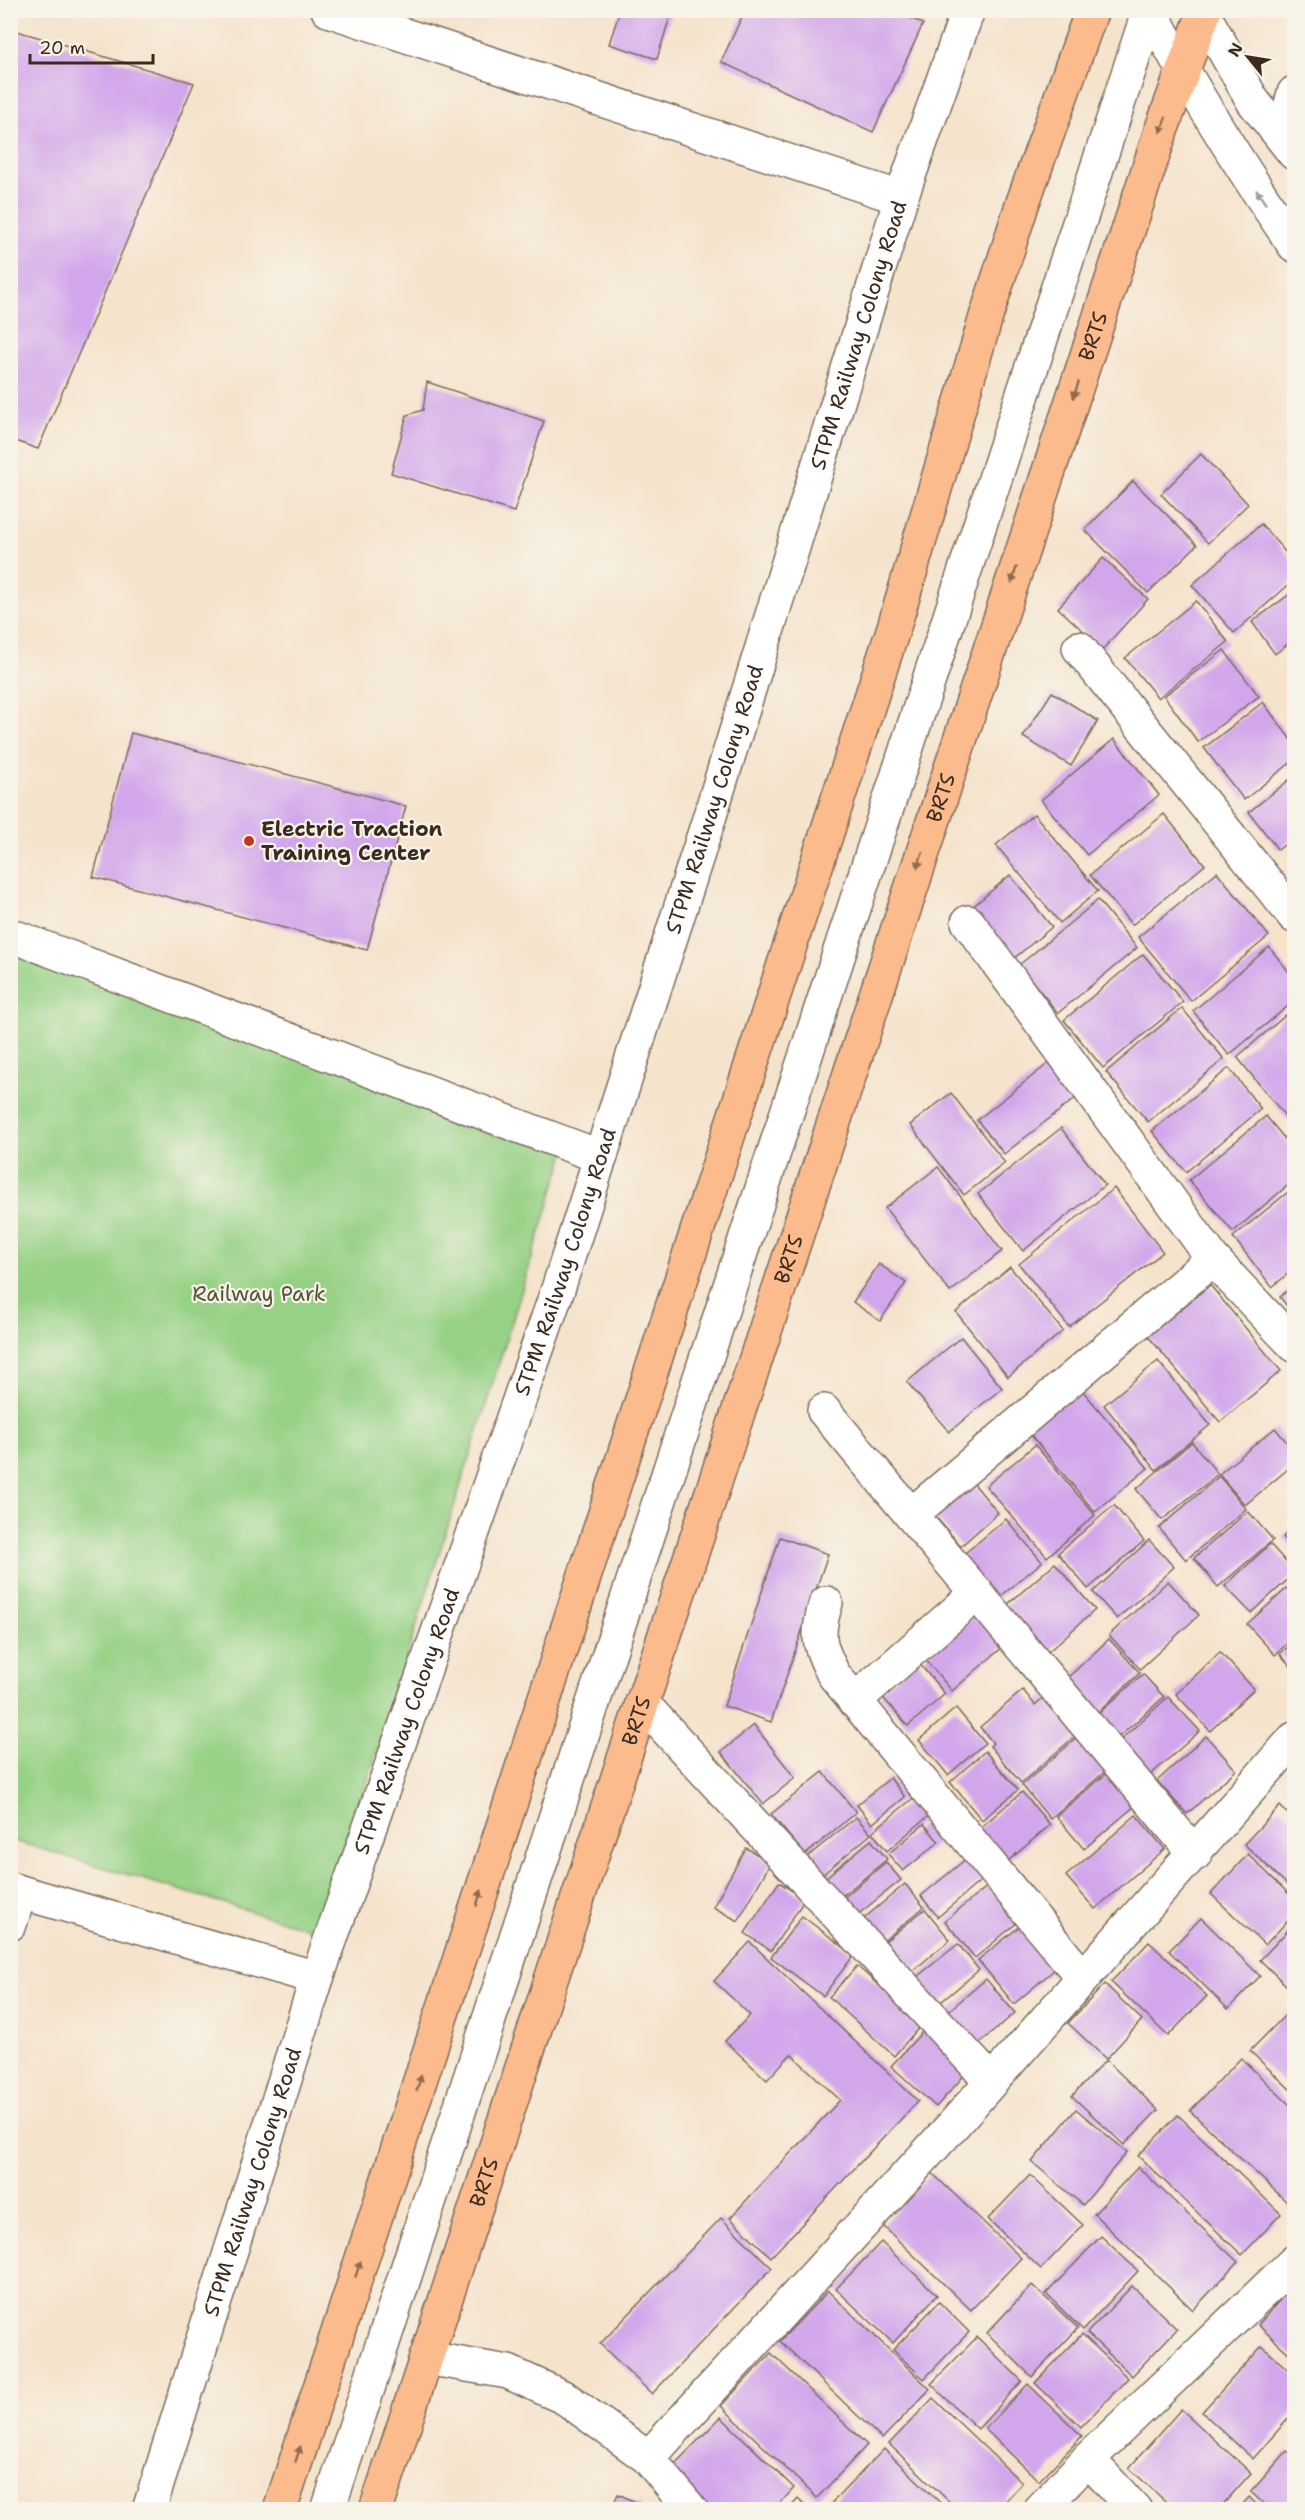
<svg xmlns="http://www.w3.org/2000/svg" width="1305" height="2520" font-family="'Shantell Sans',sans-serif">
<style>
.green{fill:#96d185;stroke:#687e52;stroke-width:1.5}
.building{fill:#d2a6eb}
.lines{fill:none;stroke-linecap:round;stroke-linejoin:round}
.minor-casing{stroke:#7c6b5b;stroke-width:36}
.major-casing{stroke:#7c6b5b;stroke-width:36}
.minor{stroke:#fff;stroke-width:33}
.major{stroke:#fbbb8d;stroke-width:33}
.oneway{fill:#916b50}
.oneway2{fill:#a79f9a}
.poi-dot{fill:#c8321e;stroke:#f7f3e8;stroke-width:2}
.labels{text-anchor:middle;stroke-width:4.5;stroke-linejoin:round;paint-order:stroke}
.street-label{font-size:21px;fill:#3b2a1e;stroke:#f7f3e8}
.poi-label{font-size:21px;font-weight:bold;fill:#3b2a1e;stroke:#f7f3e8;text-anchor:start}
.park-label{font-size:21px;fill:#525438;stroke:#f7f3e8}
</style>
<rect width="100%" height="100%" fill="#f7f3e8"/>
<filter id="ink" filterUnits="userSpaceOnUse"><feTurbulence type="fractalNoise" baseFrequency=".0167" numOctaves="2"/><feDisplacementMap in="SourceGraphic" scale="12" xChannelSelector="R" yChannelSelector="G"/><feConvolveMatrix kernelMatrix="1 2 1 2 8 2 1 2 1" color-interpolation-filters="sRGB"/></filter>
<filter id="wash" filterUnits="userSpaceOnUse"><feTurbulence type="fractalNoise" baseFrequency=".008" numOctaves="4" result="noise"/><feDisplacementMap in="SourceGraphic" scale="24" xChannelSelector="R" yChannelSelector="G"/><feGaussianBlur stdDeviation="1.35" result="paint"/><feColorMatrix in="noise" values="0 0 0 0 0 0 0 0 0 0 0 0 0 0 0 0 0 1.4 0 .05"/><feComposite in="paint" operator="in"/></filter>
<g filter="url(#wash)">
<rect width="100%" height="100%" fill="#f5e3cc"/>
<polygon class="green" points="10,950 571,1134 320,1932 11,1840"/>
<g id="blocks">
<g class="building">
<polygon points="620,10 672,10 657,59 609,44"/>
<polygon points="745,10 895,10 923,24 873,132 721,62"/>
<polygon points="10,29 194,83 38,449 10,439"/>
<polygon points="427,382 544,421 514,512 391,473 407,415 423,410"/>
<polygon points="1201,454 1248,504 1208,543 1161,494"/>
<polygon points="1133,481 1197,545 1148,593 1085,530"/>
<polygon points="1261,524 1294,562 1294,580 1234,633 1192,585"/>
<polygon points="1103,558 1148,599 1103,649 1058,608"/>
<polygon points="1294,591 1294,639 1275,654 1252,622"/>
<polygon points="1196,601 1228,642 1158,698 1125,658"/>
<polygon points="1224,650 1259,696 1198,742 1164,696"/>
<polygon points="1052,692 1098,721 1071,766 1023,737"/>
<polygon points="1263,702 1294,744 1294,760 1244,800 1204,748"/>
<polygon points="131,733 406,806 367,950 93,877"/>
<polygon points="1114,739 1159,795 1087,855 1041,800"/>
<polygon points="1294,776 1294,837 1278,850 1249,812"/>
<polygon points="1034,814 1098,891 1060,923 996,845"/>
<polygon points="1164,814 1205,865 1132,925 1090,875"/>
<polygon points="1217,872 1269,936 1191,1001 1138,937"/>
<polygon points="1010,875 1052,927 1012,960 970,909"/>
<polygon points="1098,900 1137,948 1058,1013 1019,965"/>
<polygon points="1269,947 1294,978 1294,1001 1229,1055 1193,1011"/>
<polygon points="1143,954 1183,1002 1103,1068 1064,1020"/>
<polygon points="1182,1008 1224,1059 1148,1122 1106,1072"/>
<polygon points="1294,1008 1294,1127 1237,1057"/>
<polygon points="1049,1063 1077,1097 1004,1154 977,1120"/>
<polygon points="1229,1068 1261,1109 1186,1172 1152,1131"/>
<polygon points="951,1093 1005,1163 964,1195 910,1125"/>
<polygon points="1266,1116 1294,1150 1294,1180 1233,1232 1189,1180"/>
<polygon points="1061,1128 1105,1185 1023,1251 978,1194"/>
<polygon points="938,1167 1002,1251 950,1292 885,1208"/>
<polygon points="1294,1187 1294,1269 1272,1287 1233,1237"/>
<polygon points="1114,1188 1163,1252 1069,1327 1019,1264"/>
<polygon points="879,1264 906,1283 880,1321 853,1302"/>
<polygon points="1010,1267 1063,1331 1008,1377 956,1312"/>
<polygon points="1294,1284 1294,1315 1280,1297"/>
<polygon points="1210,1285 1281,1371 1220,1422 1148,1336"/>
<polygon points="961,1337 1002,1388 949,1432 907,1382"/>
<polygon points="1158,1361 1210,1425 1156,1470 1104,1405"/>
<polygon points="1077,1384 1148,1468 1095,1512 1025,1428"/>
<polygon points="1275,1428 1294,1451 1294,1464 1245,1505 1219,1474"/>
<polygon points="1192,1442 1218,1474 1162,1520 1136,1489"/>
<polygon points="1035,1445 1095,1515 1047,1557 986,1486"/>
<polygon points="966,1474 998,1513 961,1546 927,1507"/>
<polygon points="1219,1476 1246,1509 1186,1560 1159,1528"/>
<polygon points="1114,1505 1144,1541 1088,1589 1058,1553"/>
<polygon points="1248,1511 1273,1540 1218,1587 1194,1558"/>
<polygon points="1006,1519 1042,1562 995,1601 959,1558"/>
<polygon points="1294,1526 1294,1550 1283,1537"/>
<polygon points="780,1537 828,1554 771,1722 724,1706"/>
<polygon points="1149,1540 1174,1567 1117,1619 1093,1592"/>
<polygon points="1270,1544 1294,1571 1294,1574 1251,1613 1225,1586"/>
<polygon points="1055,1563 1095,1610 1040,1659 1000,1611"/>
<polygon points="1168,1581 1199,1615 1140,1669 1109,1635"/>
<polygon points="1294,1582 1294,1637 1275,1655 1247,1624"/>
<polygon points="976,1614 1004,1646 952,1691 924,1658"/>
<polygon points="1109,1639 1140,1673 1092,1718 1061,1684"/>
<polygon points="1294,1641 1294,1670 1280,1654"/>
<polygon points="1220,1652 1254,1689 1210,1731 1176,1694"/>
<polygon points="917,1661 945,1694 908,1726 879,1693"/>
<polygon points="1143,1674 1164,1697 1111,1744 1090,1721"/>
<polygon points="1023,1690 1035,1705 1045,1696 1078,1734 1021,1783 990,1746 993,1743 980,1727"/>
<polygon points="1168,1697 1200,1731 1148,1777 1117,1743"/>
<polygon points="956,1708 985,1743 948,1775 919,1740"/>
<polygon points="754,1725 795,1778 763,1804 721,1752"/>
<polygon points="1079,1736 1107,1770 1050,1819 1022,1785"/>
<polygon points="1206,1736 1236,1770 1187,1814 1157,1781"/>
<polygon points="985,1751 1018,1790 982,1820 950,1782"/>
<polygon points="823,1772 856,1812 805,1855 771,1814"/>
<polygon points="1108,1772 1136,1805 1084,1849 1056,1816"/>
<polygon points="890,1778 905,1797 872,1824 857,1805"/>
<polygon points="1022,1792 1050,1825 1001,1867 973,1834"/>
<polygon points="917,1795 932,1813 887,1851 872,1832"/>
<polygon points="1280,1806 1294,1820 1294,1891 1244,1844"/>
<polygon points="1136,1815 1165,1849 1095,1909 1066,1876"/>
<polygon points="856,1817 871,1834 822,1875 807,1857"/>
<polygon points="924,1824 939,1842 903,1871 888,1854"/>
<polygon points="871,1840 887,1859 841,1897 825,1878"/>
<polygon points="746,1848 771,1862 738,1921 713,1907"/>
<polygon points="1248,1854 1294,1899 1294,1914 1265,1945 1211,1894"/>
<polygon points="967,1858 984,1878 938,1917 921,1896"/>
<polygon points="886,1862 901,1880 856,1916 842,1899"/>
<polygon points="779,1882 805,1899 771,1951 745,1933"/>
<polygon points="905,1884 924,1907 881,1943 862,1920"/>
<polygon points="989,1885 1019,1921 975,1958 945,1921"/>
<polygon points="925,1909 950,1940 904,1978 878,1947"/>
<polygon points="802,1916 854,1955 823,1996 771,1957"/>
<polygon points="1201,1918 1260,1976 1228,2009 1169,1951"/>
<polygon points="1294,1924 1294,1987 1291,1990 1260,1960"/>
<polygon points="1020,1926 1055,1969 1014,2004 978,1960"/>
<polygon points="750,1942 918,2101 771,2257 730,2218 840,2100 791,2054 767,2080 725,2041 750,2015 714,1981"/>
<polygon points="1149,1942 1207,1996 1168,2036 1111,1982"/>
<polygon points="958,1944 979,1970 935,2007 913,1980"/>
<polygon points="857,1966 922,2024 894,2056 829,1997"/>
<polygon points="986,1979 1015,2013 974,2048 945,2014"/>
<polygon points="1105,1984 1142,2020 1106,2059 1068,2023"/>
<polygon points="1294,2006 1294,2093 1250,2051"/>
<polygon points="924,2030 969,2070 936,2107 891,2066"/>
<polygon points="1241,2058 1294,2109 1294,2196 1288,2203 1190,2111"/>
<polygon points="1106,2060 1158,2110 1124,2145 1072,2096"/>
<polygon points="1076,2109 1127,2152 1083,2205 1032,2162"/>
<polygon points="1178,2115 1281,2214 1242,2255 1138,2156"/>
<polygon points="1138,2167 1238,2262 1193,2310 1094,2214"/>
<polygon points="932,2173 1021,2258 971,2310 882,2225"/>
<polygon points="1030,2175 1083,2225 1041,2269 988,2219"/>
<polygon points="721,2218 772,2268 652,2394 600,2344"/>
<polygon points="1101,2236 1138,2271 1083,2330 1046,2294"/>
<polygon points="881,2242 937,2295 893,2343 836,2289"/>
<polygon points="1294,2284 1294,2358 1258,2325"/>
<polygon points="1032,2285 1078,2328 1032,2377 987,2333"/>
<polygon points="1132,2286 1177,2329 1132,2376 1087,2333"/>
<polygon points="828,2291 930,2389 882,2439 780,2341"/>
<polygon points="939,2302 969,2332 924,2379 893,2350"/>
<polygon points="1082,2334 1128,2378 1081,2427 1035,2383"/>
<polygon points="977,2337 1022,2381 978,2429 931,2384"/>
<polygon points="1262,2346 1294,2375 1294,2412 1253,2459 1202,2412"/>
<polygon points="771,2353 867,2445 817,2498 721,2406"/>
<polygon points="1028,2384 1082,2436 1039,2481 985,2429"/>
<polygon points="933,2398 1022,2483 997,2510 958,2510 889,2444"/>
<polygon points="1181,2409 1251,2473 1218,2510 1175,2510 1129,2468"/>
<polygon points="721,2417 794,2488 774,2510 707,2510 667,2472"/>
<polygon points="884,2449 948,2510 825,2510"/>
<polygon points="1287,2451 1294,2457 1294,2510 1270,2510 1251,2492"/>
<polygon points="618,2494 642,2505 640,2510 611,2510"/>
<polygon points="1249,2497 1262,2510 1238,2510"/>
<polygon points="798,2499 809,2510 788,2510"/>
</g>
</g>
</g>
<g filter="url(#ink)">
<use href="#blocks" fill-opacity="0" stroke="#7c6b5b" stroke-width="1.5"/>
<g class="lines">
<g class="minor-casing">
<g id="minor">
<polyline points="328,10 901,198"/>
<path d="M1150,10C1193,92 1242,169 1294,245"/>
<polyline points="1201,10 1253,101 1294,153"/>
<polyline points="1282,137 1294,93"/>
<polyline points="1079,648 1294,916"/>
<polyline points="968,922 1213,1259 1294,1345"/>
<polyline points="10,935 601,1157"/>
<polyline points="824,1411 1195,1854"/>
<polyline points="911,1515 1213,1259"/>
<path d="M826,1603C816,1635 818,1645 834,1675L1083,1978"/>
<polyline points="854,1701 977,1593"/>
<polyline points="642,1703 991,2081"/>
<polyline points="10,1889 317,1978"/>
<polyline points="10,1924 20,1892"/>
<polyline points="426,2358 508,2372 565,2398 648,2458 954,2124 1294,1739"/>
<polyline points="648,2458 691,2510"/>
<polyline points="1088,2459 1135,2510"/>
<path id="s1" d="M149,2510L317,1978L558,1289L708,822L901,198L968,10"/>
<polyline points="328,2510 1149,10"/>
<polyline points="1040,2510 1088,2459 1294,2262"/>
</g>
</g>
<g class="major-casing">
<g id="major">
<polyline points="280,2510 894,627 986,317 1022,205 1092,10"/>
<path id="s2" d="M376,2510L1161,131L1205,10"/>
</g>
</g>
<use href="#minor" class="minor"/>
<use href="#major" class="major"/>
</g>
<defs><path id="oneway-solid" d="M-6-.8H1V-3.2L6.5 0L1 3.2V.8H-6Z" transform="scale(1.5)"/></defs>
<g class="oneway">
<use href="#oneway-solid" transform="translate(1163 125) rotate(110)"/>
<use href="#oneway-solid" transform="translate(1076 390) rotate(108)"/>
<use href="#oneway-solid" transform="translate(1014 575) rotate(108)"/>
<use href="#oneway-solid" transform="translate(920 860) rotate(108)"/>
<use href="#oneway-solid" transform="translate(479 1898) rotate(-72)"/>
<use href="#oneway-solid" transform="translate(419 2083) rotate(-72)"/>
<use href="#oneway-solid" transform="translate(358 2269) rotate(-72)"/>
<use href="#oneway-solid" transform="translate(298 2454) rotate(-72)"/>
</g>
<use class="oneway2" href="#oneway-solid" transform="translate(1261 197) rotate(-124)"/>
</g>
<circle class="poi-dot" cx="249" cy="841" r="6"/>
<g class="labels">
<g class="street-label">
<text dy="7" stroke="none"><textPath href="#s1" startOffset="2288">STPM Railway Colony Road</textPath></text>
<text dy="7" stroke="none"><textPath href="#s2" startOffset="2289">BRTS</textPath></text>
<text dy="7" stroke="none"><textPath href="#s2" startOffset="1803">BRTS</textPath></text>
<text dy="7" stroke="none"><textPath href="#s1" startOffset="1802">STPM Railway Colony Road</textPath></text>
<text dy="7" stroke="none"><textPath href="#s2" startOffset="1317">BRTS</textPath></text>
<text dy="7" stroke="none"><textPath href="#s1" startOffset="1316">STPM Railway Colony Road</textPath></text>
<text dy="7" stroke="none"><textPath href="#s2" startOffset="831">BRTS</textPath></text>
<text dy="7" stroke="none"><textPath href="#s1" startOffset="830">STPM Railway Colony Road</textPath></text>
<text dy="7" stroke="none"><textPath href="#s1" startOffset="344">STPM Railway Colony Road</textPath></text>
<text dy="7" stroke="none"><textPath href="#s2" startOffset="345">BRTS</textPath></text>
</g>
<g class="poi-label">
<text x="261" y="836">Electric Traction<tspan x="261" dy="24">Training Center</tspan></text>
</g>
<g class="park-label">
<text x="259" y="1301">Railway Park</text>
</g>
</g>
<rect width="1305" height="2520" fill="none" stroke="#f7f3e8" stroke-width="36"/>
<g transform="translate(1248 57) rotate(300)" stroke="#f7f3e8" stroke-width="4.5" paint-order="stroke">
<path d="M0-4.5L10 22L0 15L-10 22Z" fill="#3b2a1e"/>
<text y="-9" font-size="16" font-weight="bold" text-anchor="middle" fill="#3b2a1e">N</text>
</g>
<path d="M30 54v9h123v-9" fill="none" stroke="#3b2a1e" stroke-width="3"/>
<text x="39" y="54" font-size="18" fill="#3b2a1e" stroke="#f7f3e8" stroke-width="4.5" paint-order="stroke">20 m</text>
</svg>
